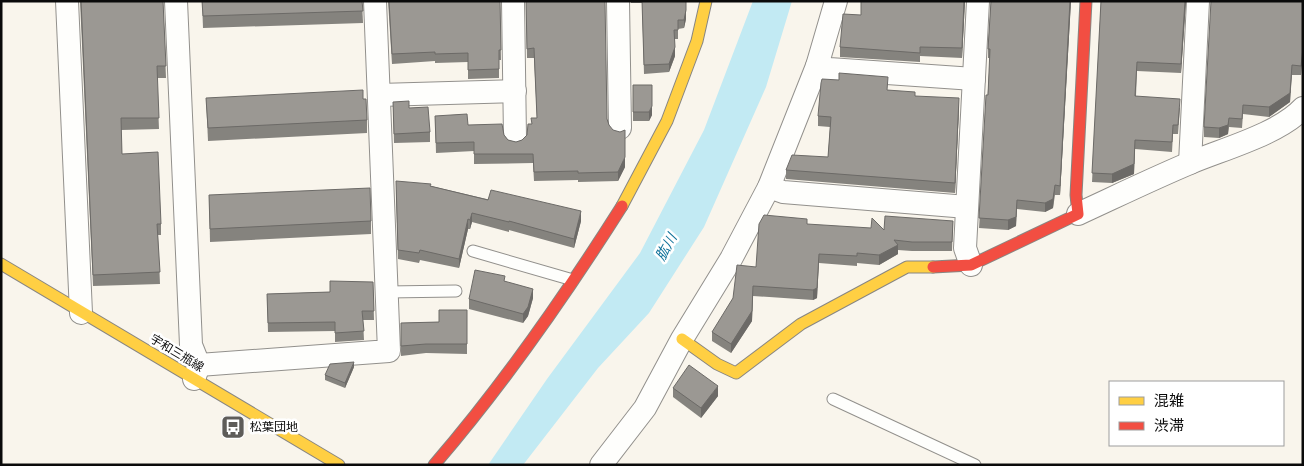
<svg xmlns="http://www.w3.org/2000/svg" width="1304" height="466" font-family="Merriweather,'Noto Sans JP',serif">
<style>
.water{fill:#c2eaf3}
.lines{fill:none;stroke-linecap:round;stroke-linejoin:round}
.lane-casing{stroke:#92908c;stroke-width:13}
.street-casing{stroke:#92908c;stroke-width:24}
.slow-casing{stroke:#888682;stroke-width:13}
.jam-casing{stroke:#888682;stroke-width:13}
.lane{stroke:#fefefc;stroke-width:11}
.street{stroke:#fefefc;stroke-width:22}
.slow{stroke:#ffcf43;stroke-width:11}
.jam{stroke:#f24e42;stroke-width:11}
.wall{fill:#85837e}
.shaded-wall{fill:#6c6a67}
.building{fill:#9b9893;stroke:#6c6a67}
.labels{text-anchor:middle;stroke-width:5;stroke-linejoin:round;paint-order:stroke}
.street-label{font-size:12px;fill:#0a0a0a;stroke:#fff}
.poi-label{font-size:12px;fill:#0a0a0a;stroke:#fff;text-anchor:start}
.water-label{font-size:14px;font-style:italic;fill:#13749b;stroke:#fff}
</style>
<rect width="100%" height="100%" fill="#f9f5ec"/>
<polygon class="water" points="753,1 792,1 766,87 704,227 649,313 598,368 523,465 488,465 547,379 640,253 704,130"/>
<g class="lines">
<g class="lane-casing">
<g id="lane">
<polyline points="473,251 573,280"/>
<polyline points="387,292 456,291"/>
<polyline points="833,399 975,465"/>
</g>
</g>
<g class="street-casing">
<g id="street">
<polyline points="67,1 81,313"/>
<polyline points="176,1 191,345 199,365 194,379"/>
<polyline points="513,1 515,138"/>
<polyline points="618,1 620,128"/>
<polyline points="817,66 829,69 974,79"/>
<polyline points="379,95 515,91"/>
<polyline points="1190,163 1198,1"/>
<polyline points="769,187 783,192 967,207"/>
<path d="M1078,214C1115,197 1152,179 1190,163C1223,149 1279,134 1303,108"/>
<polyline points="971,265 965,248 978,1"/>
<polyline points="199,365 389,351 375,1"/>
<polyline points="601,465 645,408 682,339 731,259 769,187 817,66 836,1"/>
</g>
</g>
<g class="slow-casing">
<g id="slow">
<polyline points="622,206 667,121 697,41 706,1"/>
<polyline points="1,264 339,465"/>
<polyline points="682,339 717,364 736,373 801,324 907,267 933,267"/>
</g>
</g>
<g class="jam-casing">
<g id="jam">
<polyline points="933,267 971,265 1078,214 1076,195 1086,1"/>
<path d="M434,465C504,384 565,296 622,206"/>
</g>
</g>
<use href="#lane" class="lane"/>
<use href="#street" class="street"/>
<use href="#slow" class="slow"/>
<use href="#jam" class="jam"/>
</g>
<g class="wall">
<polygon points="80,1 163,1 166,78 157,78 159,129 121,130 122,154 161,224 161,235 158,235 160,284 93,286"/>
<polygon points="202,1 362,1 363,23 203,28"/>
<polygon points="388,1 500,1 501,60 499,60 499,78 468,79 468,62 435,63 435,61 392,64"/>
<polygon points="526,1 607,119 609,125 625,167 618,181 578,182 578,180 534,181 533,163 474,164 474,151 436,153 435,116 504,135 508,140 516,142 522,140 527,135 537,118 534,58 527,58"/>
<polygon points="631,1 686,1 686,19 684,28 678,29 678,39 674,39 675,56 669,72 644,74 642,3 631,3"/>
<polygon points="965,1 962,58 920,56 920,62 840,57 840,47 861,15"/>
<polygon points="991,1 1071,1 1060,195 1055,195 1053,208 1045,212 1017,209 1016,226 1008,230 979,228 990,58 988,58 988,49"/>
<polygon points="1101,1 1186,1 1181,73 1137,71 1136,96 1180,108 1178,134 1173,134 1172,152 1135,149 1134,174 1112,183 1092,182"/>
<polygon points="1303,1 1303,57 1301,75 1292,75 1290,102 1269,117 1243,114 1242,128 1229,127 1228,134 1219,138 1204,137 1204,127"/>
<polygon points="633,85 652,115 649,121 633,121"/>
<polygon points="888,90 915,96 959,108 955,193 786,179 786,170 828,157 830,127 818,126 818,116"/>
<polygon points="206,98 363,99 367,120 367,133 208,141"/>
<polygon points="393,102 409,108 430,132 430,142 394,143"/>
<polygon points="431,186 581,221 574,248 509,230 509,232 472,222 470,229 468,229 459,268 420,260 419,263 398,259 396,190"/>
<polygon points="209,195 371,221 371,234 210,242"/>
<polygon points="953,221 952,251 912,251 898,250 898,254 879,265 857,263 857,266 819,263 817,298 813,300 753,296 752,321 731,353 712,341 712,332 756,267 807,225 884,230"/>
<polygon points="505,281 533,298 528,316 523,323 469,309 469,299"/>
<polygon points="373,282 374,320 363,320 364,340 335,342 335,331 268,332 267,294 330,292"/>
<polygon points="467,310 467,354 426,353 401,356 401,323 439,322"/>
<polygon points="354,367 345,388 325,380 325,375"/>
<polygon points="673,388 718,396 701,418 673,397"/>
</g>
<g class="shaded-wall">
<polygon points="686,1 686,19 684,28 684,20"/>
<polygon points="964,1 965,1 962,58 962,48"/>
<polygon points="1070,1 1071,1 1060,195 1060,186"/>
<polygon points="1185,1 1186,1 1181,73 1181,64"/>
<polygon points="675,47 675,56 669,72 669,64"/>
<polygon points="1292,65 1290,102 1269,117 1269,107"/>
<polygon points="959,98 959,108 955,193 955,183"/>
<polygon points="652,106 652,115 649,121 649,112"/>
<polygon points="1229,118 1228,134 1219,138 1219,128"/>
<polygon points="1135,140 1134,174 1112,183 1112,174"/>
<polygon points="625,157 625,167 618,181 618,172"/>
<polygon points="1055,185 1053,208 1045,212 1045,203"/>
<polygon points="1017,200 1016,226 1008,230 1008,220"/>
<polygon points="581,211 581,221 574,248 574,239"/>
<polygon points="472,213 472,222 470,229 470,220"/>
<polygon points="468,219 468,229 459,268 459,259"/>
<polygon points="898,245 898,254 879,265 879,255"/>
<polygon points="819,254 817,298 813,300 813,290"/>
<polygon points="753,286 752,321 731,353 731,344"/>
<polygon points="533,289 533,298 528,316 523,323 523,314"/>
<polygon points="354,362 354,367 345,388 345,383"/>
<polygon points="718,386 718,396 701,418 701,408"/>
</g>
<g class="building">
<polygon points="81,1 163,1 166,66 157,66 159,118 121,118 122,154 158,152 161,224 157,224 160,272 93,275"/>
<polygon points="202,1 362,1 363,11 203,16"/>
<polygon points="389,1 500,1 501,50 499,50 499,69 468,70 468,53 435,54 435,52 392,54"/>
<polygon points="526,1 605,1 607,119 609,125 613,130 620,132 625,130 625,157 618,172 578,173 578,171 534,172 533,154 474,154 474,142 436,143 435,116 467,114 468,125 502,124 504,135 508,140 516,142 522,140 527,135 528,124 532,124 531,118 537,118 534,48 527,49"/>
<polygon points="642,1 686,1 686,10 684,20 678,20 678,30 674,30 675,47 669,64 644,65"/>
<polygon points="861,1 964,1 962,48 920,47 920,53 840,47 843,14 861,15"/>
<polygon points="991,1 1070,1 1060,186 1055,185 1053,199 1045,203 1017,200 1016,217 1008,220 979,218 986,95 988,95 990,49 988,49"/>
<polygon points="1101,1 1185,1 1181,64 1137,62 1135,96 1180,99 1178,125 1173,125 1172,142 1135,140 1134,164 1112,174 1092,173"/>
<polygon points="1211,1 1303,1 1303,48 1301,66 1292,65 1290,93 1269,107 1243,105 1242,119 1229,118 1228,125 1219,128 1204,127"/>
<polygon points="839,73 888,77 887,90 915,92 915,96 959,98 955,183 786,170 792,155 828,157 831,117 818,116 821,83 822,79 839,80"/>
<polygon points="633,85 652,85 652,106 649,112 633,112"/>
<polygon points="363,90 363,99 366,99 367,120 208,128 206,98"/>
<polygon points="409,101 409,108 428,107 430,132 394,134 393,102"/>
<polygon points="396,181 431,184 430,186 488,200 491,190 581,211 574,239 509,221 509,222 472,213 470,220 468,219 459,259 420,250 419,253 398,250"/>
<polygon points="370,188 371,221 210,229 209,195"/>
<polygon points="764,215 807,219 807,224 871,228 872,218 884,230 885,216 953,221 952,242 912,242 894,240 898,245 879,255 857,253 857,256 819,254 817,288 813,290 753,286 752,311 731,344 712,332 733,298 737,265 756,267 759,224"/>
<polygon points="475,270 505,276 504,281 533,289 528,307 523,314 469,299"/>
<polygon points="330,281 373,282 374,311 362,311 364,331 335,333 335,322 268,323 267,294 330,292"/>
<polygon points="439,310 467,310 467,344 426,344 401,346 401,323 439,322"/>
<polygon points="354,362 345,383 325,375 330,364"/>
<polygon points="689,365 718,386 701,408 673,388"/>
</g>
<defs>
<g id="bus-square" transform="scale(1.25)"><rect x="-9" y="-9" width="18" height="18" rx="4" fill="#5e5c59" stroke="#fff"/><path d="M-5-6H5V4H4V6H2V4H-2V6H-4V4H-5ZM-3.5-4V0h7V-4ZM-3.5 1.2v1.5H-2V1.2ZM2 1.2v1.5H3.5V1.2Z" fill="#fff"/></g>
</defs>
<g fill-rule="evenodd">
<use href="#bus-square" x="233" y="427"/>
</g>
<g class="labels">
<g class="street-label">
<text transform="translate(177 353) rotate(31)" y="4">宇和三瓶線</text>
</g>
<g class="poi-label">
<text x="250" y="431">松葉団地</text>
</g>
<g class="water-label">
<text transform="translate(666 247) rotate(-61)" y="5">肱川</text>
</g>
</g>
<rect width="1304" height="466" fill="none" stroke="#0a0a0a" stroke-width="5"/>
<rect x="1109" y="381" width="175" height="65" fill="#ffffff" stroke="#9d9d9d"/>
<rect x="1119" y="397" width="25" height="8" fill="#ffcf43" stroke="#9d9d9d"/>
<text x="1154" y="406" font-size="15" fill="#0a0a0a">混雑</text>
<rect x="1119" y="422" width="25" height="8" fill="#f24e42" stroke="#9d9d9d"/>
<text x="1154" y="431" font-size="15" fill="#0a0a0a">渋滞</text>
</svg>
